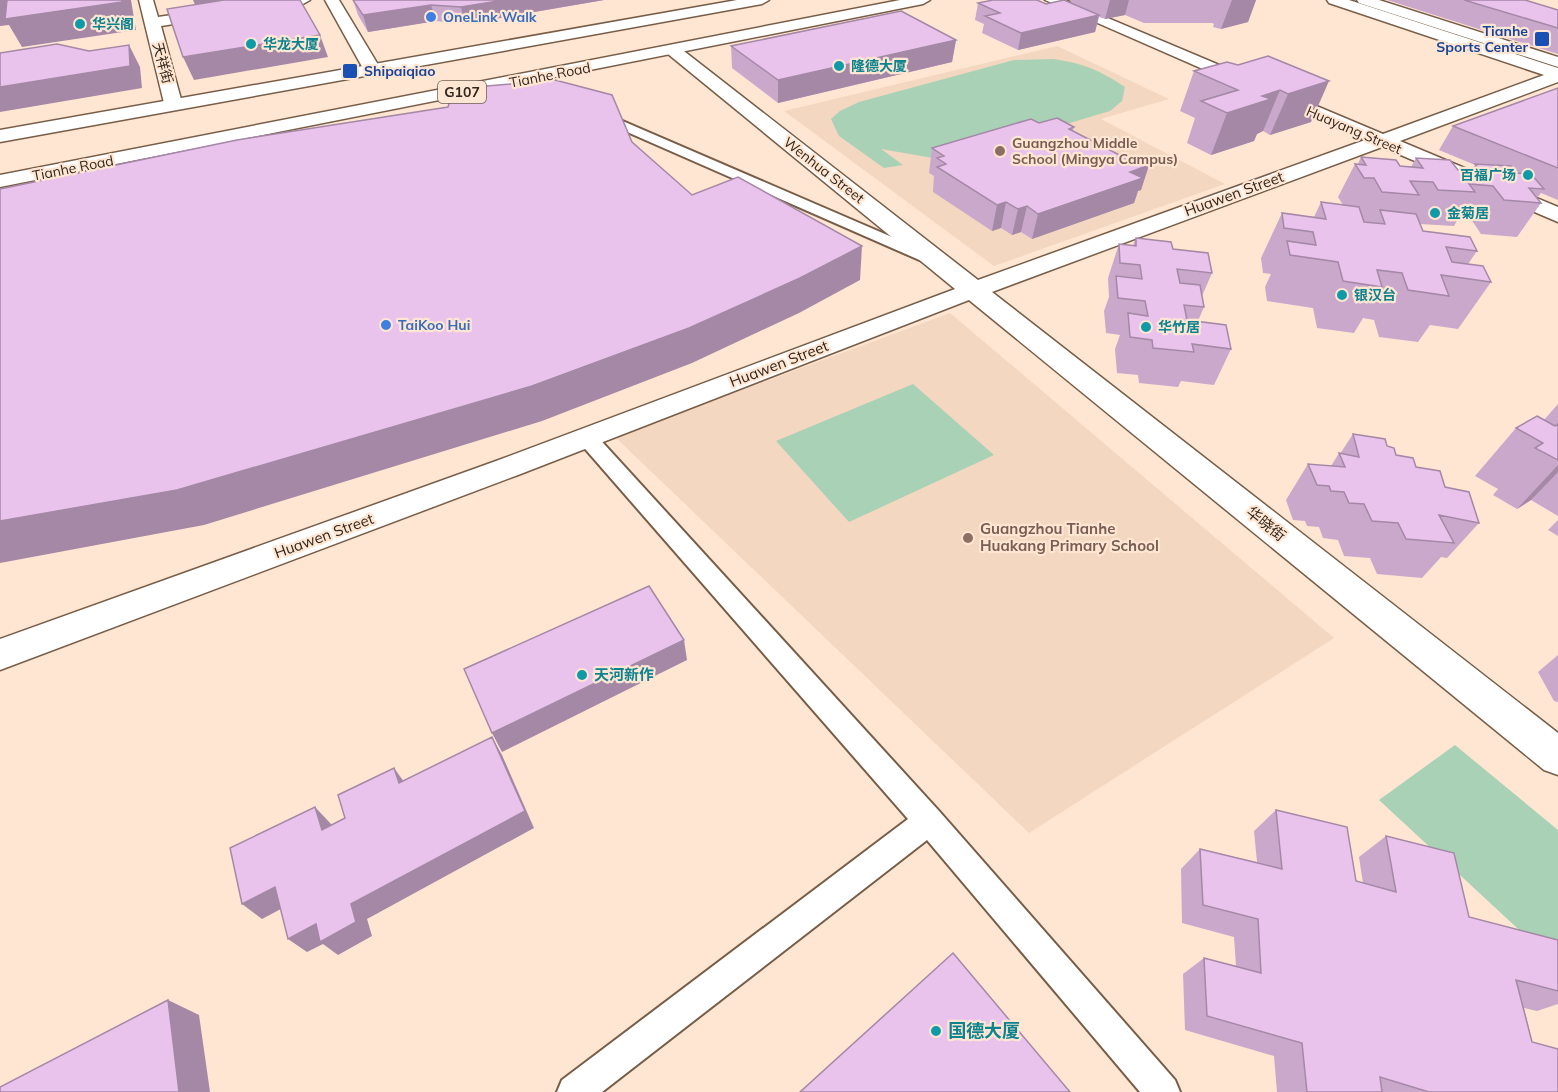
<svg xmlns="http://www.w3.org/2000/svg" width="1558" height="1092" font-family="Mulish,'Noto Sans SC',sans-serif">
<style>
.built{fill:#f4d7c0}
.green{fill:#a9d1b5}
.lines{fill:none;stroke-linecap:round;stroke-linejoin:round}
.service-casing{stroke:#775d47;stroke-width:4}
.minor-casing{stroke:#775d47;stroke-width:3}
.secondary-casing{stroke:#775d47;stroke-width:3}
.trunk-casing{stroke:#775d47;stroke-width:3}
.service{fill:#fff;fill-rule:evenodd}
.minor{fill:#fff;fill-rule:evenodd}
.secondary{fill:#fff;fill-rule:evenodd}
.trunk{fill:#fff;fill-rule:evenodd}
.wall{fill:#c9a8cc}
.shaded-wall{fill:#a488a6}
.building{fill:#eac3ed;stroke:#a488a6;stroke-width:1.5}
.shop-dot{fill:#3f7fe0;stroke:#ffe6d2;stroke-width:2}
.culture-dot{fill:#0f9aa8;stroke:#ffe6d2;stroke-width:2}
.transit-dot{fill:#1a4fb4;stroke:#ffe6d2;stroke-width:2}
.education-dot{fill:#8d6e63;stroke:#ffe6d2;stroke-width:2}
.labels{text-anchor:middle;stroke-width:4.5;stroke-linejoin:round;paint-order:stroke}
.far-shop-label{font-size:14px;font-weight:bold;fill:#366cbe;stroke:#ffe6d2;text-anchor:start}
.far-culture-label{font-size:14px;font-weight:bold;fill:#0d838f;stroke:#ffe6d2;text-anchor:start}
.far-transit-label{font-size:14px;font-weight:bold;fill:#164399;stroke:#ffe6d2;text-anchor:end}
.far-street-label{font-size:14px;fill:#31261c;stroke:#ffe6d2}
.shield{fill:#ffe6d2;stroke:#6f6053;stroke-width:1.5}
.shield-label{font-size:14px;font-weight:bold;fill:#31261c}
.far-education-label{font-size:14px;font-weight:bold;fill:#785e54;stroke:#ffe6d2;text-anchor:start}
.street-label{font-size:15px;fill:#31261c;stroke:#ffe6d2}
.education-label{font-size:15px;font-weight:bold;fill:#785e54;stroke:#ffe6d2;text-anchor:start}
.culture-label{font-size:15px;font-weight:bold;fill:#0d838f;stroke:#ffe6d2;text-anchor:start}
.near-culture-label{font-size:18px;font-weight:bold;fill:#0d838f;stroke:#ffe6d2;text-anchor:start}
</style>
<rect width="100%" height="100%" fill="#ffe6d2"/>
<g class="built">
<polygon points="1057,46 1169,99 1101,119 1225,184 994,266 784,111"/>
<polygon points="950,313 1334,638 1029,833 615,437"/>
</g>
<g class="green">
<path d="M1054,59C1085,64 1099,70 1125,87L1122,101L1110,111L959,156L933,158L881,149L903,165L884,168L839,136L831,119L840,111L859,102L1014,60Z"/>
<polygon points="913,384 994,455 849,522 776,441"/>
<polygon points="1455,745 1558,830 1558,966 1379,800"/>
</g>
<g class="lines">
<g class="service-casing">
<g id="service">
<polygon points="597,110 936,256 938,259 936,262 924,262 593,117 593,111"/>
<polygon points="587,431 594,433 939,811 1175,1080 1180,1092 1140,1092 927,840 602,1092 557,1092 562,1080 908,819 580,443 577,438 580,433"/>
</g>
</g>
<g class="minor-casing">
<g id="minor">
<polygon points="139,0 153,0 158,17 274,0 310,0 303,4 161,26 182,103 173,108 164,103"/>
<polygon points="325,0 339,0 380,68 377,72 365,72"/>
<polygon points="1045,0 1065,0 1383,134 1544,75 1329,3 1327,0 1349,0 1558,68 1558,82 1400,141 1558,207 1558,222 1382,147 992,292 1558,733 1558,775 1544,770 969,300 518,475 0,670 0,639 496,461 955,289 668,54 666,51 668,48 680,48 978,280 1365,140"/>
</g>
</g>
<g class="secondary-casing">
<polygon id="secondary" points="1357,0 1379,0 1558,57 1558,67 1359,3"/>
</g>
<g class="trunk-casing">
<g id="trunk">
<polygon points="737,0 769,0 762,4 0,142 0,130"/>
<polygon points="900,0 930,0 923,4 0,187 0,175"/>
</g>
</g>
<use href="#service" class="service"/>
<use href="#minor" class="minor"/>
<use href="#secondary" class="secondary"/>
<use href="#trunk" class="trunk"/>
</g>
<g class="wall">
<polygon points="353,0 604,0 465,24 436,21 368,32 358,15"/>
<polygon points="1071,0 1256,0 1248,22 1221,29 1213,27 1214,24 1212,23 1144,23 1125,15 1105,19 1099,17 1095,32 1018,50 982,33 984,24 975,20 978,3 1046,4 1070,3"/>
<polygon points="1387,0 1525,0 1558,10 1558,54"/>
<polygon points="956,40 952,62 778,103 732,68 731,46"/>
<polygon points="1268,56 1311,122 1270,135 1263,131 1257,134 1254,141 1211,155 1187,143 1195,118 1180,111 1194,71 1238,65"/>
<polygon points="1558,88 1558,200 1541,193 1537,198 1541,203 1517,237 1481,234 1471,219 1458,219 1454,226 1420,224 1423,231 1477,251 1468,264 1491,282 1458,329 1430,325 1418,342 1379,337 1374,320 1363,318 1354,333 1317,328 1313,308 1267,301 1265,287 1271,274 1263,273 1261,258 1282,213 1314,217 1321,202 1343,205 1338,197 1355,164 1358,164 1361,157 1400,166 1411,167 1416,158 1458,170 1471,171 1475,165 1439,150 1453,126"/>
<polygon points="1039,123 1074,127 1073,131 1127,159 1149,165 1141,190 1138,191 1134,203 1032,239 1021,232 1012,235 1001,228 992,231 933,192 934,176 929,173 932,148"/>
<polygon points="1136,238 1173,249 1212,273 1202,296 1204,307 1198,321 1231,349 1214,385 1181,381 1178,387 1139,383 1138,375 1117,373 1115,349 1120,335 1106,333 1104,311 1109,297 1108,278 1119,244 1133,245"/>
<polygon points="1558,404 1558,516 1531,500 1517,509 1493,495 1498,489 1475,476 1516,428 1544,420"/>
<polygon points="1353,434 1387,446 1396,455 1416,467 1445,487 1479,523 1447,558 1441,557 1422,578 1377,574 1370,558 1344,556 1338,540 1323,538 1319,527 1307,526 1305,521 1293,520 1286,500 1308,464 1331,466 1339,453 1340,454"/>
<polygon points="1558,520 1558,536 1548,530"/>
<polygon points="1558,655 1558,702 1554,701 1538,672"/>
<polygon points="1276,810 1356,881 1363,883 1359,857 1386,836 1469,917 1558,940 1558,1004 1537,1011 1524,1008 1532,1042 1558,1092 1277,1092 1274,1056 1185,1030 1183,974 1204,958 1236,966 1234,937 1182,923 1181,869 1200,849 1257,862 1254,831"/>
</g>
<g class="shaded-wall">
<polygon points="0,0 131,0 136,30 22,47 9,25 0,26"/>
<polygon points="193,0 240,0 196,7"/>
<polygon points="504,0 604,0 465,24 461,7"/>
<polygon points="1110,0 1129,0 1125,15 1105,19"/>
<polygon points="1232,0 1256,0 1248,22 1221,29"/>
<polygon points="431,5 436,21 368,32 363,15"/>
<polygon points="1099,15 1095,32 1018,50 1021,33"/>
<polygon points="320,35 328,57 194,80 183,57"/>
<polygon points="956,40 952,62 778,103 778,80"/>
<polygon points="129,45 140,67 142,88 0,112 0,87"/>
<polygon points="1329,81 1311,122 1270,135 1288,94"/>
<polygon points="1280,90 1263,131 1257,134 1254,141 1211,155 1227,113 1262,96"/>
<polygon points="1149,165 1141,190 1138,191 1134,203 1032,239 1038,214 1130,172"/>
<polygon points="1006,202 1001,228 992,231 997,205"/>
<polygon points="1027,206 1021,232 1012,235 1018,209"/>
<polygon points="862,246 860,280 799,313 692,363 542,421 204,525 0,563 0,521"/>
<polygon points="1558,465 1558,472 1531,500 1517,509"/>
<polygon points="684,640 687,660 502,752 492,733"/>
<polygon points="492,737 502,755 534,828 367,919 372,936 338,955 323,944 307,952 288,939 351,904"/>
<polygon points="394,768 407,786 399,783"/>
<polygon points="315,807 331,824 338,847 322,830"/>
<polygon points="275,887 294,902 262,919 242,904"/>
<polygon points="168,1000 199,1015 210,1092 179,1092"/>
</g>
<g class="building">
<polygon points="7,0 122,0 122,2 5,19"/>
<polygon points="224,0 300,0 320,35 183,57 167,9"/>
<polygon points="353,0 504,0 461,7 431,5 363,15"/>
<polygon points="993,0 1037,0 1046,4 1064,0 1099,15 1021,33 985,16 1000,13 978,3"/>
<polygon points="1464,0 1525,0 1558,10 1558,28"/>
<polygon points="901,11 956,40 778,80 731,46"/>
<polygon points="57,44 89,51 129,45 130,66 0,87 0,53"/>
<polygon points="1268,56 1329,81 1288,94 1280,90 1262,96 1271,99 1227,113 1201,101 1238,90 1194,71 1227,62 1238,65"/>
<polygon points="555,80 612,95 632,142 692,195 738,177 862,246 800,278 689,328 532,386 177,490 0,521 0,189 237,140 448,107 453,89"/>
<polygon points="1558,88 1558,168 1453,126"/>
<polygon points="1057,118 1074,127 1069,129 1127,159 1133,157 1149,165 1130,172 1143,178 1038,214 1027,206 1018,209 1006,202 997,205 937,167 946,164 937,158 944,156 932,148 1031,119 1039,123"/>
<polygon points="1361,157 1396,160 1400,166 1423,168 1416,158 1450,160 1458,170 1481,171 1475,164 1511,166 1517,173 1531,174 1544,189 1529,188 1541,203 1504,200 1493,186 1469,184 1475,192 1438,190 1433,182 1410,181 1419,195 1382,192 1374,178 1364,178 1355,164 1366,165"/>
<polygon points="1321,202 1359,207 1364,222 1385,224 1380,210 1416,214 1423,231 1470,237 1477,251 1446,247 1452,262 1483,266 1491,282 1441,275 1449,296 1408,290 1402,273 1377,270 1382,287 1343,281 1338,262 1290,255 1287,241 1316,245 1313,232 1284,228 1282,213 1326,219"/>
<polygon points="1136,238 1171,242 1173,249 1208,253 1212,273 1177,269 1180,283 1200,285 1204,307 1184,305 1187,320 1226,325 1231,349 1192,344 1194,352 1153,348 1152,340 1130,337 1128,313 1148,316 1145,301 1118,298 1116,276 1142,279 1140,265 1120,263 1119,244 1136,246"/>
<polygon points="1537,416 1555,426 1558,424 1558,460 1535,448 1543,443 1516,428"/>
<polygon points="1353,434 1385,439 1387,446 1394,448 1396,455 1413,458 1416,467 1440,471 1445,487 1469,492 1479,523 1439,515 1454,543 1406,539 1398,523 1372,521 1364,504 1349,503 1344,492 1331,491 1329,486 1317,485 1308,464 1345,467 1339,453 1359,457"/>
<polygon points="649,586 684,640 492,733 464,669"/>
<polygon points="492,737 525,811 351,904 356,922 320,942 316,924 288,939 275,887 242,904 230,848 315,807 322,830 345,818 338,795 394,768 399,783"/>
<polygon points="1276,810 1347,827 1356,881 1396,892 1386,836 1454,853 1469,917 1558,940 1558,991 1516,980 1532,1042 1558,1049 1558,1092 1429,1092 1380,1077 1382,1092 1307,1092 1302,1043 1207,1016 1204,958 1261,973 1258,919 1203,905 1200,849 1282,869"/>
<polygon points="953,953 1070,1092 800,1092"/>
<polygon points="168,1000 179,1092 0,1092 0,1087"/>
</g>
<g class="shop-dot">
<circle cx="431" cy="17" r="6"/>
<circle cx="386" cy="325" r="6"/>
</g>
<g class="culture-dot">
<circle cx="80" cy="24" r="6"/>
<circle cx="251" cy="44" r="6"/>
<circle cx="839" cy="66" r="6"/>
<circle cx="1528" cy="175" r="6"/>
<circle cx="1435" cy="213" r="6"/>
<circle cx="1342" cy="295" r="6"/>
<circle cx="1146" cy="327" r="6"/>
<circle cx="582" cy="675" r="6"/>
<circle cx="936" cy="1031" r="6"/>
</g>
<g class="transit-dot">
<rect x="1534" y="31" width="16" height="16" rx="3"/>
<rect x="342" y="63" width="16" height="16" rx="3"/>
</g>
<g class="education-dot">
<circle cx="1000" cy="151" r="6"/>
<circle cx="968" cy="538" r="6"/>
</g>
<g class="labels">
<g class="far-shop-label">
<text x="443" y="22">OneLink Walk</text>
<text x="398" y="330">TaiKoo Hui</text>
</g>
<g class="far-culture-label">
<text x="92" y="29">华兴阁</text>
<text x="263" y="49">华龙大厦</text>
<text x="851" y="71">隆德大厦</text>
<text x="1516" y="180" text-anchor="end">百福广场</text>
<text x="1447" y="218">金菊居</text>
<text x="1354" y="300">银汉台</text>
<text x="1158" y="332">华竹居</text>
</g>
<g class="far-transit-label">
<text x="1528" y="36">Tianhe<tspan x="1528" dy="16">Sports Center</tspan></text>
<text x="364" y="76" text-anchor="start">Shipaiqiao</text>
</g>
<g class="far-street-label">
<text transform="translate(163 63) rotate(75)" y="5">天祥街</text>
<text transform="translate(550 75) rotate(-11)" y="5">Tianhe Road</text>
<text transform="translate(1354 130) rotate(23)" y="5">Huayang Street</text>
<text transform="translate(73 168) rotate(-11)" y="5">Tianhe Road</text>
<text transform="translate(824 170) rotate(38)" y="5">Wenhua Street</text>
</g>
<rect class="shield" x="438" y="81" width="48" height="22" rx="4.5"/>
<g class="shield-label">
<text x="462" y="97">G107</text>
</g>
<g class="far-education-label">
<text x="1012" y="148">Guangzhou Middle<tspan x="1012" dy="16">School (Mingya Campus)</tspan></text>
</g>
<g class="street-label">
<text transform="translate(1234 194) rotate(-20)" y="5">Huawen Street</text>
<text transform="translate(779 364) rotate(-21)" y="5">Huawen Street</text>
<text transform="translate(1266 524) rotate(39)" y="5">华晓街</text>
<text transform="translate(324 536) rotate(-20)" y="5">Huawen Street</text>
</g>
<g class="education-label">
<text x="980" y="534">Guangzhou Tianhe<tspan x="980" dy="17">Huakang Primary School</tspan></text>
</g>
<g class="culture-label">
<text x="594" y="680">天河新作</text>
</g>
<g class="near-culture-label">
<text x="948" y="1037">国德大厦</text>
</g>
</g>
</svg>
